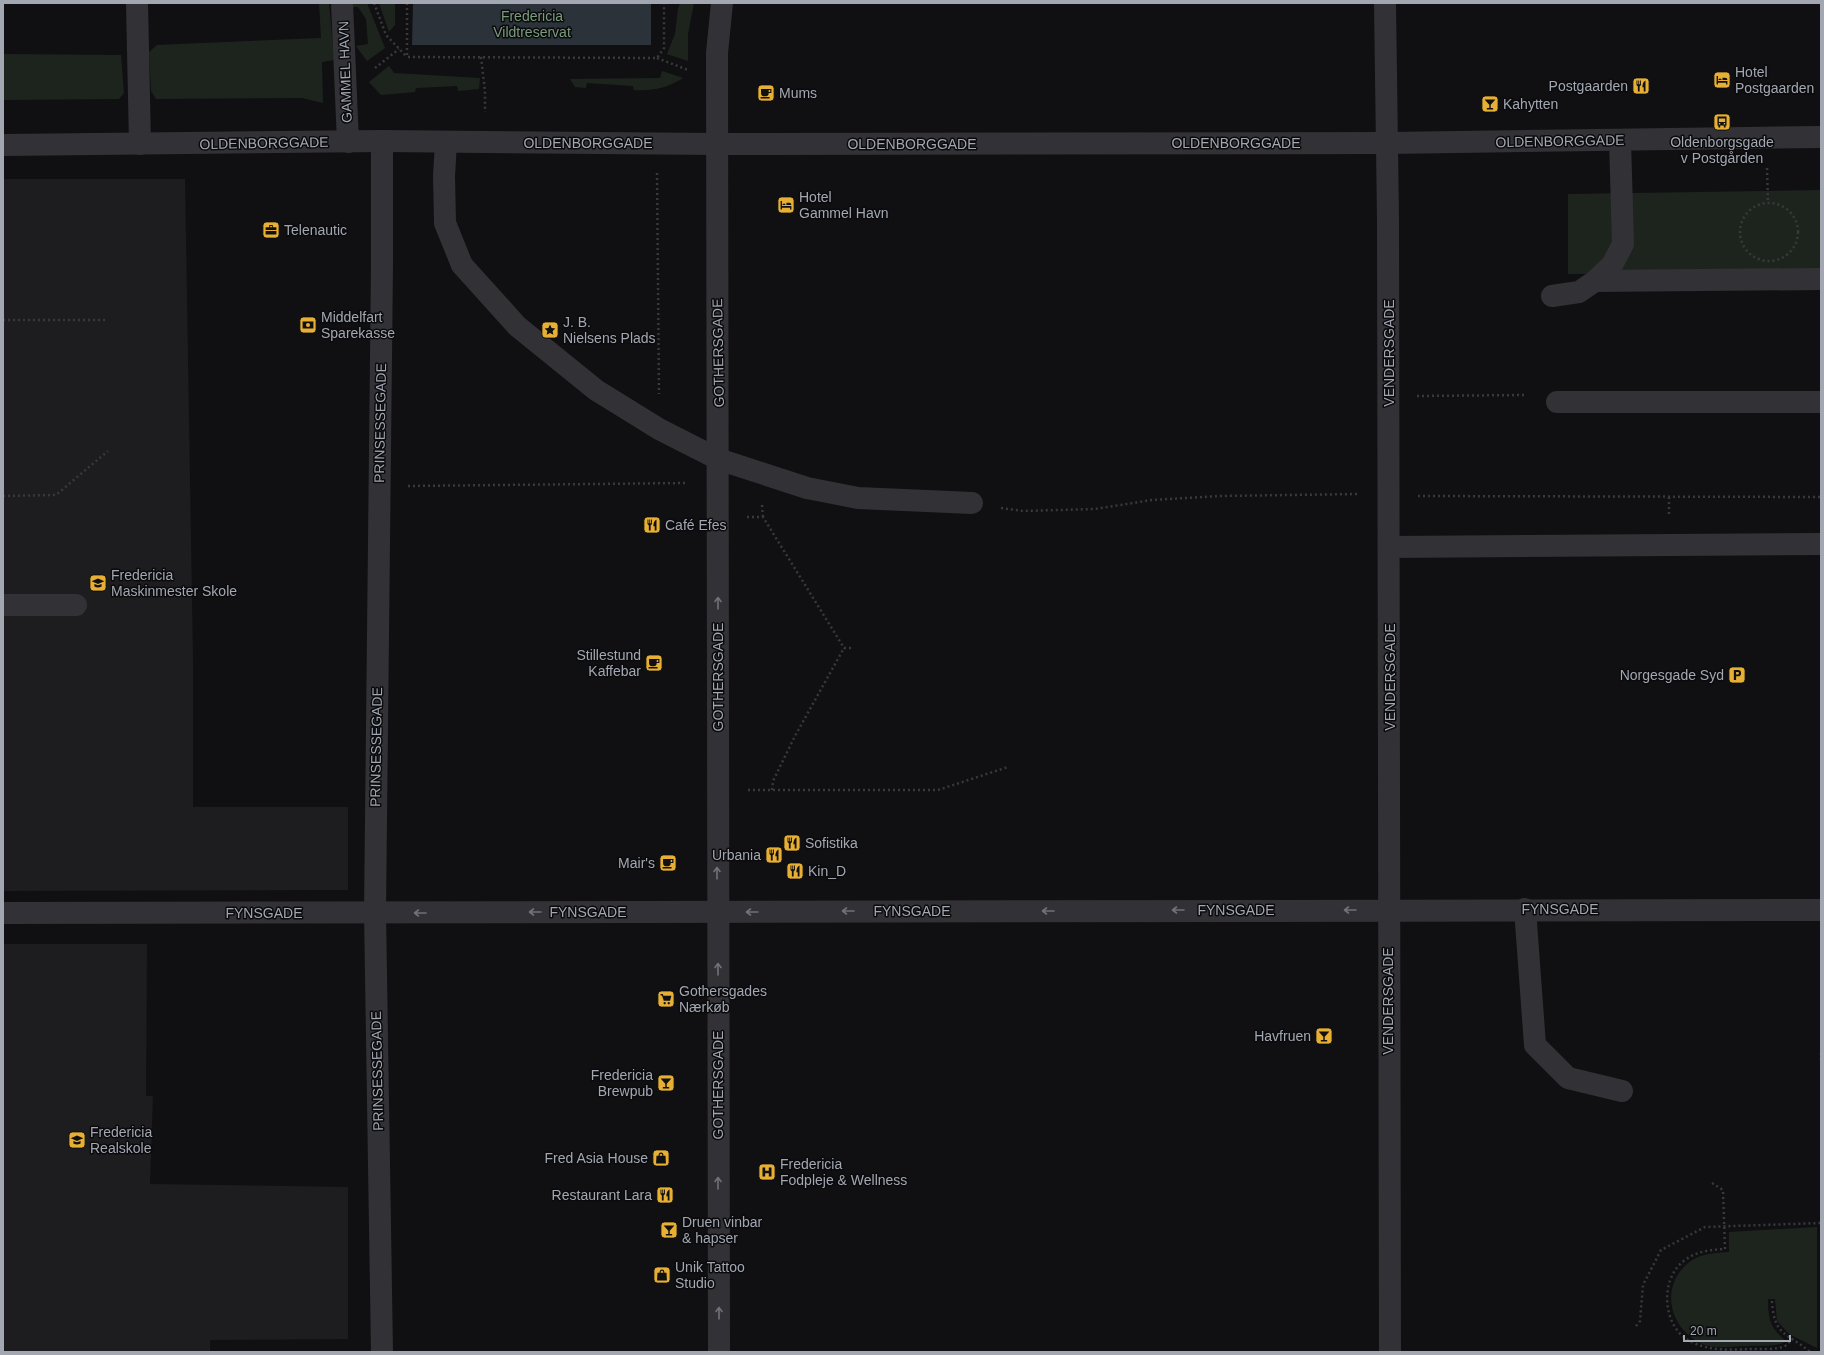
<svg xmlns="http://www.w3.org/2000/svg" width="1824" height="1355" font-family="Arial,sans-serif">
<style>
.built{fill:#1d1c1f}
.green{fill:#1d241e}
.water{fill:#2b3239}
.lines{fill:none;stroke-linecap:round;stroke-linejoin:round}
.path{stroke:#38393d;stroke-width:2.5;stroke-dasharray:2 3;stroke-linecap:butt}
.minor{stroke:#323236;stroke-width:22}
.oneway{stroke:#70727a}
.labels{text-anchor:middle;stroke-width:3;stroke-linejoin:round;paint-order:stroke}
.park-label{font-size:14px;fill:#7a9c7d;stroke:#0b0b0d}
.street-label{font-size:14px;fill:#a2a7b2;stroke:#0b0b0d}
.poi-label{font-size:14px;fill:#a2a7b2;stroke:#0b0b0d;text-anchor:start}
</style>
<rect width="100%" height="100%" fill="#101012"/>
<g class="built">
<polygon points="3,179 185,179 193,659 193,807 348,807 348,890 3,891"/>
<polygon points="3,944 147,944 146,1096 153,1096 150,1184 348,1187 348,1339 210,1340 210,1352 3,1352"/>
</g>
<g class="green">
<polygon points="319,3 329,3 334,60 322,62 323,103 302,98 156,99 151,91 149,52 157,45 321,38"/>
<polygon points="351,3 367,3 385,48 367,61 356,46 368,44 366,19 358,7 351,7"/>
<polygon points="379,3 395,3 395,25 389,32"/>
<polygon points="680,3 694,3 688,34 688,61 667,54 675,34 678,9"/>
<polygon points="3,54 121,55 124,93 119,99 3,100"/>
<polygon points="389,66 394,73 480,78 479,89 458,91 457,86 416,88 415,92 381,95 369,82"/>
<path d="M662,71L683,78C668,88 652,91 634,90L633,86L587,83L586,88L575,87L570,79L660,78Z"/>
<polygon points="1821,190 1821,272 1568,274 1568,194"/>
<path d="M1817,1227V1348L1789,1334L1777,1321L1775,1299H1768C1768,1319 1770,1328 1786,1341C1777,1348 1759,1345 1748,1346C1733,1346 1713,1350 1700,1343C1667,1326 1660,1283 1691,1261C1703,1253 1715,1253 1729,1252V1232Z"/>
</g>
<polygon class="water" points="413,3 651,3 651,45 412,45"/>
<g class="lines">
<g class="path">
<polyline points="374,3 386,35 407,57"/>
<polyline points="407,3 407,57 657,58 664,48 664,3"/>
<polyline points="481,57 485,91 485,112"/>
<polyline points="657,58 688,70"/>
<polyline points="375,68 399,49"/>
<polyline points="1767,168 1768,203"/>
<polyline points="657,173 659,394"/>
<circle cx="1769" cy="232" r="29"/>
<polyline points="3,320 106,320"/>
<polyline points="1417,396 1527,395"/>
<polyline points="408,486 687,483"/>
<polyline points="3,496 56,495 108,451"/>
<polyline points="1418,496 1821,497"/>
<polyline points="1669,497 1669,515"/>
<polyline points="762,505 763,517"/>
<polyline points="1001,508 1023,511 1095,509 1152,500 1220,496 1359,494"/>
<polyline points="747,517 763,517 844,648 854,648"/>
<polyline points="748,790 938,790 1008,767"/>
<polyline points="772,790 773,781 795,736 844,648"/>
<polyline points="1821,1053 1821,1062"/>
<path d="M1712,1183L1723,1190L1725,1249C1710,1250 1697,1251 1685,1260C1659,1278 1662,1327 1690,1341C1708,1351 1729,1350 1749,1349C1758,1349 1778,1350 1785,1346C1788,1344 1790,1341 1792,1339"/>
<path d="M1772,1301C1774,1337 1787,1332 1810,1352"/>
<polyline points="1636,1326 1640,1321 1643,1285 1661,1250 1705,1227 1821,1223"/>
</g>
<g class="minor">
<polyline points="137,3 140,144"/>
<polyline points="342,3 348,142"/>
<polyline points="1385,3 1388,220 1390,1352"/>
<polyline points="382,141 382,264 375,912 382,1352"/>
<polyline points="446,142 444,176 445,223 462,265 517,326 596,390 659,429 718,459 807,488 858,498 972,503"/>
<polyline points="3,145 382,141 717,144 1388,143 1821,137"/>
<polyline points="1595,281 1821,279"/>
<polyline points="1552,296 1579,292 1595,281 1612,265 1623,244 1620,140"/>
<polyline points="1557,402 1821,402"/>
<polyline points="1389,547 1821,544"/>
<polyline points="3,605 76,605"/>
<polyline points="1525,909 1535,1045 1568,1078 1622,1091"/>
<polyline points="3,913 1821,910"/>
<polyline points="719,1352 717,53 722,3"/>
</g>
</g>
<defs><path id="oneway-shaft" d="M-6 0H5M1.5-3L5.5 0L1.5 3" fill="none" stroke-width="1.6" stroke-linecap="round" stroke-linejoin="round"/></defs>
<g class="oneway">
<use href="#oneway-shaft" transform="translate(718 603) rotate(-90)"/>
<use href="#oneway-shaft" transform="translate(717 873) rotate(-90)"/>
<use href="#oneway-shaft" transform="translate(1178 910) rotate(180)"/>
<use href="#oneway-shaft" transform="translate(1350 910) rotate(180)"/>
<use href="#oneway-shaft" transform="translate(848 911) rotate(180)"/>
<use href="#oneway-shaft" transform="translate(1048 911) rotate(180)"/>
<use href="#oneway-shaft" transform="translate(535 912) rotate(180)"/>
<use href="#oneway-shaft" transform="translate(752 912) rotate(180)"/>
<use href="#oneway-shaft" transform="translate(420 913) rotate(-180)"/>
<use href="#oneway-shaft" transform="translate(718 969) rotate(-90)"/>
<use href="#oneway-shaft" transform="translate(718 1183) rotate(-90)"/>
<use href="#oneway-shaft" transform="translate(719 1313) rotate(-90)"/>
</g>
<defs>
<g id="hotel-square" transform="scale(0.9)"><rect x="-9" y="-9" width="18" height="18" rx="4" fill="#e7af33" stroke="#0b0b0d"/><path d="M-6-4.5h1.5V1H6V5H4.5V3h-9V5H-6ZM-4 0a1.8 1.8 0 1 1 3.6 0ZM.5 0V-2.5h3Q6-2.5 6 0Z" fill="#111"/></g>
<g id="restaurant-square" transform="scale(0.9)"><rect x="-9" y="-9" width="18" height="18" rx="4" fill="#e7af33" stroke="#0b0b0d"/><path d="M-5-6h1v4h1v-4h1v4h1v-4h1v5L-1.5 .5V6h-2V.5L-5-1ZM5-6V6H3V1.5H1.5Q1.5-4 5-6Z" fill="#111"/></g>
<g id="cafe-square" transform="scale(0.9)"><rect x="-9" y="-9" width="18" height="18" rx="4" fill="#e7af33" stroke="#0b0b0d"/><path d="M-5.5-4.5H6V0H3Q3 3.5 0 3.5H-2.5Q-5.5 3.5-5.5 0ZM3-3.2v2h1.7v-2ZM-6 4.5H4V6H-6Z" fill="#111"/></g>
<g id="bar-square" transform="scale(0.9)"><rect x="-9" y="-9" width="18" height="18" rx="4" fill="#e7af33" stroke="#0b0b0d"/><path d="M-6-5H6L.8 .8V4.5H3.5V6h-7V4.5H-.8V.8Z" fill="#111"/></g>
<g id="bus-square" transform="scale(0.9)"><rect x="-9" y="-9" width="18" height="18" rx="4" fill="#e7af33" stroke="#0b0b0d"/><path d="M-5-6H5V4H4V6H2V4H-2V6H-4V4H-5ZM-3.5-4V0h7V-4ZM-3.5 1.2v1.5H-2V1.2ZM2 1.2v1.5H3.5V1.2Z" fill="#111"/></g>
<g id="office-square" transform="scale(0.9)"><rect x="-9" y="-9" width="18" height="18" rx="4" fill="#e7af33" stroke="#0b0b0d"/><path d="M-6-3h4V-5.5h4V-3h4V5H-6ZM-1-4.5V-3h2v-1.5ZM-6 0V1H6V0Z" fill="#111"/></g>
<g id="bank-square" transform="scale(0.9)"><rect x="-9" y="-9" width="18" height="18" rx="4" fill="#e7af33" stroke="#0b0b0d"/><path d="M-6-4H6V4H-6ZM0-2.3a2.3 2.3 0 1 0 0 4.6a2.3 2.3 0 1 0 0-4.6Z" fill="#111"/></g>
<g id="sight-square" transform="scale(0.9)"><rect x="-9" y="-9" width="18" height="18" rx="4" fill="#e7af33" stroke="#0b0b0d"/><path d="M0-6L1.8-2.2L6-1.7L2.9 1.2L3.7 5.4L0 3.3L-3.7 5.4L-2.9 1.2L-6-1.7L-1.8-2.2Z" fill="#111"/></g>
<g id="university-square" transform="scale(0.9)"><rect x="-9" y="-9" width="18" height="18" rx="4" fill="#e7af33" stroke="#0b0b0d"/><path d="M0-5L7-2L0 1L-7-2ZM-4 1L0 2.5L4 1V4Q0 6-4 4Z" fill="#111"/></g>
<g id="parking-square" transform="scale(0.9)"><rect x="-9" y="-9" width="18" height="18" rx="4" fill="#e7af33" stroke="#0b0b0d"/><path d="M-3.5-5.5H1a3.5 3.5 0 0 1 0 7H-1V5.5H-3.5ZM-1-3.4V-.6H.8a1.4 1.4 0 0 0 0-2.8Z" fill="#111"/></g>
<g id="supermarket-square" transform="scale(0.9)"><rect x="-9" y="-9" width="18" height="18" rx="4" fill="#e7af33" stroke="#0b0b0d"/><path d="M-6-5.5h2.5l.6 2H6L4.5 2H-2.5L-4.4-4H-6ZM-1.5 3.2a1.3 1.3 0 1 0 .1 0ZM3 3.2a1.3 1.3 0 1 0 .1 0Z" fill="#111"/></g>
<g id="school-square" transform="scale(0.9)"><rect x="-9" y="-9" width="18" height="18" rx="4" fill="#e7af33" stroke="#0b0b0d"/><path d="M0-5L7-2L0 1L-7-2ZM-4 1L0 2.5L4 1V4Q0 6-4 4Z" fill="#111"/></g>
<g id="shop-square" transform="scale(0.9)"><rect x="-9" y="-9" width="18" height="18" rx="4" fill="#e7af33" stroke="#0b0b0d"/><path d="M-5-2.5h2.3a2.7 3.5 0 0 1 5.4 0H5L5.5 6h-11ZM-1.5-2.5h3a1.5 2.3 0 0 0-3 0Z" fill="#111"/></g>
<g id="hospital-square" transform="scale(0.9)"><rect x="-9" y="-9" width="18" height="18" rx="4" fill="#e7af33" stroke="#0b0b0d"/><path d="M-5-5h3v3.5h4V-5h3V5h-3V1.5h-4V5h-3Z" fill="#111"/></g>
</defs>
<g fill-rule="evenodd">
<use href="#hotel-square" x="1722" y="80"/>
<use href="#restaurant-square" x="1641" y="86"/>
<use href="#cafe-square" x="766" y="93"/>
<use href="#bar-square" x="1490" y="104"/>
<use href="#bus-square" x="1722" y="122"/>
<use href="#hotel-square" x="786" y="205"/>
<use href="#office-square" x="271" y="230"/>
<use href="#bank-square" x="308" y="325"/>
<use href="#sight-square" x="550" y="330"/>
<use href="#restaurant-square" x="652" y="525"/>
<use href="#university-square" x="98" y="583"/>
<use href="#cafe-square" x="654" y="663"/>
<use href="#parking-square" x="1737" y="675"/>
<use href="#restaurant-square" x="792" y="843"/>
<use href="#restaurant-square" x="774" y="855"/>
<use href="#cafe-square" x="668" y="863"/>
<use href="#restaurant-square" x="795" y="871"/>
<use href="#supermarket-square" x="666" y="999"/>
<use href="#bar-square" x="1324" y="1036"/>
<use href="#bar-square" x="666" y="1083"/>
<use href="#school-square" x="77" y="1140"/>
<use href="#shop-square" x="661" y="1158"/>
<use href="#hospital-square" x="767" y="1172"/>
<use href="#restaurant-square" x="665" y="1195"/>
<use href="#bar-square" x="669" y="1230"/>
<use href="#shop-square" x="662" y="1275"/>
</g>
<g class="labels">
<g class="park-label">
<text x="532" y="21">Fredericia<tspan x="532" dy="16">Vildtreservat</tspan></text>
</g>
<g class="street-label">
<text transform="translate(345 72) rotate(-92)" y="5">GAMMEL HAVN</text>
<text transform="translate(1560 141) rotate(-1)" y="5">OLDENBORGGADE</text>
<text transform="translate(264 143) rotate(-1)" y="5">OLDENBORGGADE</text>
<text x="588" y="148">OLDENBORGGADE</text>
<text x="1236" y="148">OLDENBORGGADE</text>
<text x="912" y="149">OLDENBORGGADE</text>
<text transform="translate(718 353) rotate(-91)" y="5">GOTHERSGADE</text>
<text transform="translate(1389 353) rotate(-90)" y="5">VENDERSGADE</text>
<text transform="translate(380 423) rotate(-89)" y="5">PRINSESSEGADE</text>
<text transform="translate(718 677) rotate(-90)" y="5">GOTHERSGADE</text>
<text transform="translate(1390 677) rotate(-90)" y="5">VENDERSGADE</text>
<text transform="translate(376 747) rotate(-89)" y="5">PRINSESSEGADE</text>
<text x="1560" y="914">FYNSGADE</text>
<text x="1236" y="915">FYNSGADE</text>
<text x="912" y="916">FYNSGADE</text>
<text x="588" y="917">FYNSGADE</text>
<text x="264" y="918">FYNSGADE</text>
<text transform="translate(1388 1001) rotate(-90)" y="5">VENDERSGADE</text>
<text transform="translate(377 1071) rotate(-91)" y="5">PRINSESSEGADE</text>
<text transform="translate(718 1085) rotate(-90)" y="5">GOTHERSGADE</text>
</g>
<g class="poi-label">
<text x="1735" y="77">Hotel<tspan x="1735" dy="16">Postgaarden</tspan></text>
<text x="1628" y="91" text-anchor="end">Postgaarden</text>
<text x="779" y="98">Mums</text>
<text x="1503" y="109">Kahytten</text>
<text x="1722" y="147" text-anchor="middle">Oldenborgsgade<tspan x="1722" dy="16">v Postgården</tspan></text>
<text x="799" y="202">Hotel<tspan x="799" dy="16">Gammel Havn</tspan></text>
<text x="284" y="235">Telenautic</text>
<text x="321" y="322">Middelfart<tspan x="321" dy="16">Sparekasse</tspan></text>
<text x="563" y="327">J. B.<tspan x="563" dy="16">Nielsens Plads</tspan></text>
<text x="665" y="530">Café Efes</text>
<text x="111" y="580">Fredericia<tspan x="111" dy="16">Maskinmester Skole</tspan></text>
<text x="641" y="660" text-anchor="end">Stillestund<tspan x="641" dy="16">Kaffebar</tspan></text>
<text x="1724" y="680" text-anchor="end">Norgesgade Syd</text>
<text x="805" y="848">Sofistika</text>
<text x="761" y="860" text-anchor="end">Urbania</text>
<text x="655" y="868" text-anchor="end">Mair's</text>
<text x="808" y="876">Kin_D</text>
<text x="679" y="996">Gothersgades<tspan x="679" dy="16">Nærkøb</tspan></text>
<text x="1311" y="1041" text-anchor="end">Havfruen</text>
<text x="653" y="1080" text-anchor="end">Fredericia<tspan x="653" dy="16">Brewpub</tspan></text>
<text x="90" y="1137">Fredericia<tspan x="90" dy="16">Realskole</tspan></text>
<text x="648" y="1163" text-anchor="end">Fred Asia House</text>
<text x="780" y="1169">Fredericia<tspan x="780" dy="16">Fodpleje &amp; Wellness</tspan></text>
<text x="652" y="1200" text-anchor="end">Restaurant Lara</text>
<text x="682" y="1227">Druen vinbar<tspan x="682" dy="16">&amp; hapser</tspan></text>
<text x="675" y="1272">Unik Tattoo<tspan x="675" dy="16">Studio</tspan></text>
</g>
</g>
<rect width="1824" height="1355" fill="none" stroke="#a2a7b2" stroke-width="8"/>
<path d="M1684 1335v6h106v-6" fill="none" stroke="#a2a7b2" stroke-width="2"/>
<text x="1690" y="1335" font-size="12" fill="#a2a7b2" stroke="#0b0b0d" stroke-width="3" paint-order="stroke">20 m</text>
</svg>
